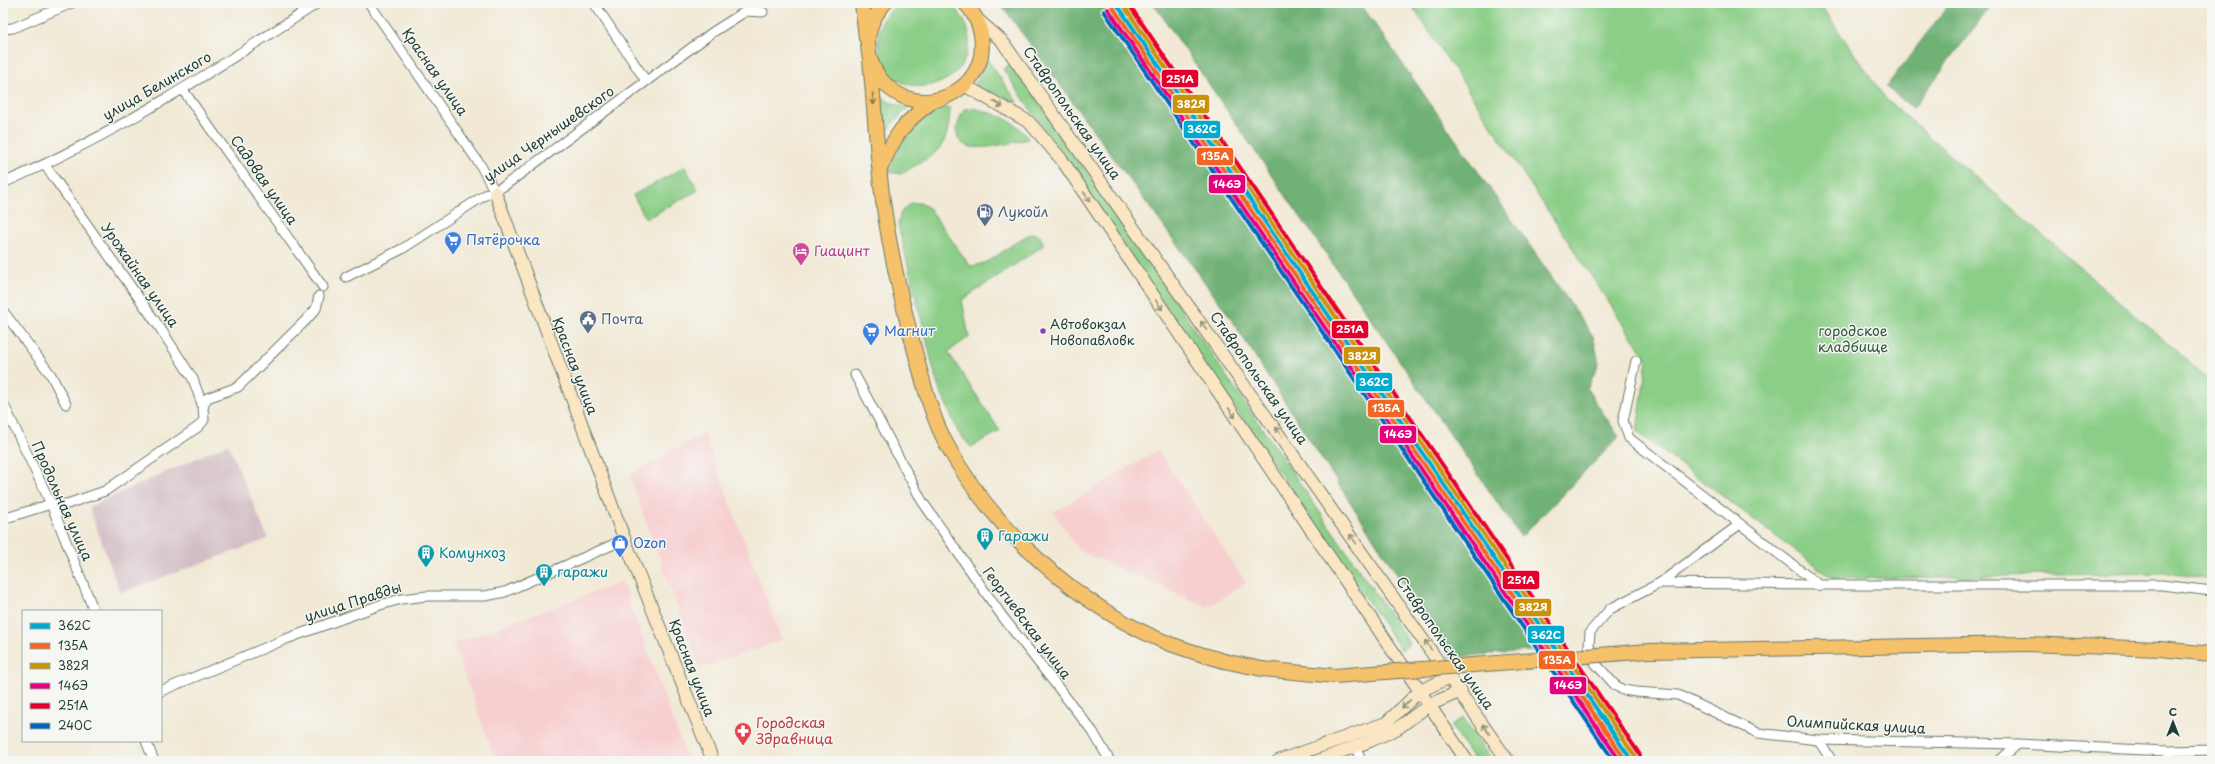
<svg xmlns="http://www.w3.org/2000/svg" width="2215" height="764" font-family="'Playpen Sans',sans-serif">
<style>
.built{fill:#f7cfd0}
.industrial{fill:#d2bdc5}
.green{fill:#8bce87;stroke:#55865e}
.forest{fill:#70b174;stroke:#487754}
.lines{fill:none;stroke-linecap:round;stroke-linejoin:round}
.street-casing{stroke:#68796c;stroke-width:11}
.secondary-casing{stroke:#68796c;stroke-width:14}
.primary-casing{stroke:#68796c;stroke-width:16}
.street{stroke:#fff;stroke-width:9}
.secondary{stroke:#fbe6c4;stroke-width:12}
.primary{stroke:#f5c16b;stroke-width:14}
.primary-bridge-casing{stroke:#68796c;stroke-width:16;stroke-linecap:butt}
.primary-bridge{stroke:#f5c16b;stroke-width:14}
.rail-1-casing{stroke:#f6f6f2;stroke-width:7}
.rail-2-casing{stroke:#f6f6f2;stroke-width:7}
.rail-3-casing{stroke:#f6f6f2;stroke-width:7}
.rail-4-casing{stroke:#f6f6f2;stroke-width:7}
.rail-5-casing{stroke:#f6f6f2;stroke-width:7}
.rail-6-casing{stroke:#f6f6f2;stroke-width:7}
.rail-1{stroke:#00a9ce;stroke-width:4}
.rail-2{stroke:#f26522;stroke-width:4}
.rail-3{stroke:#cc910a;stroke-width:4}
.rail-4{stroke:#e5007d;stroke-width:4}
.rail-5{stroke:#e4002b;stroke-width:4}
.rail-6{stroke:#0065bd;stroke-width:4}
.oneway{stroke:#7f784d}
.oneway2{stroke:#8d927c}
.bus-dot{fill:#8e44ad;stroke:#f6f6f2;stroke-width:1.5}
.labels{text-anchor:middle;stroke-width:3;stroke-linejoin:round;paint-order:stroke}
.bus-label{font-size:13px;fill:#1f3d34;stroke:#f6f6f2;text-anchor:start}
.street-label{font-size:14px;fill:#1f3d34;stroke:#f6f6f2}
.service-label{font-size:14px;fill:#4e5e75;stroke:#f6f6f2;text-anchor:start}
.shop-label{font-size:14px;fill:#366cbe;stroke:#f6f6f2;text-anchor:start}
.hotel-label{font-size:14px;fill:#b23c85;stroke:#f6f6f2;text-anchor:start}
.park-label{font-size:14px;fill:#355a45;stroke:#f6f6f2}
.culture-label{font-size:14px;fill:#0d838f;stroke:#f6f6f2;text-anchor:start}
.health-label{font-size:14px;fill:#be3a42;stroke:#f6f6f2;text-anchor:start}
.line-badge{stroke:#f6f6f2;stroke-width:1.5}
.badge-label{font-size:11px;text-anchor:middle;font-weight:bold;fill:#fff}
</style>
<rect width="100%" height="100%" fill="#f6f6f2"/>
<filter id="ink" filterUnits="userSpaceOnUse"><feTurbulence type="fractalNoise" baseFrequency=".025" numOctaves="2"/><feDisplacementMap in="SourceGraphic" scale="8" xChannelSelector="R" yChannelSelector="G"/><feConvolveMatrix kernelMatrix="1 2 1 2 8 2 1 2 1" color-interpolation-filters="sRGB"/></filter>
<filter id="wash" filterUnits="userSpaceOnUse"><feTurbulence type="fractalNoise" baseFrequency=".012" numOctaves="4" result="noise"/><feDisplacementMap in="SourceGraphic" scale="16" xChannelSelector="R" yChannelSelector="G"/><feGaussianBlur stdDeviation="0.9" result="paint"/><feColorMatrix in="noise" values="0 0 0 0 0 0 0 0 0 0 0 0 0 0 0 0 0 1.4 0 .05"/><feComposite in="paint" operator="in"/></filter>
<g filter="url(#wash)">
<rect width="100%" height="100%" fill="#f1e9d5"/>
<g class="built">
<polygon points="704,433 782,640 700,668 629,475"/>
<polygon points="1158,450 1246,583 1207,607 1078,550 1054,512"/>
<polygon points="622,582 688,761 490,761 495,759 453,644"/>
</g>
<polygon class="industrial" points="228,444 268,539 120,593 89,507"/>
<g class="green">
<path d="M898,3H947C959,9 970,26 969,40C966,99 882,102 878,46C878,36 879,25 885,16C888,12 894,8 898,3Z"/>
<polygon points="1410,3 1819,3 1886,99 2212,382 2212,579 2166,573 1833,579 1637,432 1647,360"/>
<polygon points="987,59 1018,103 995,93 973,88"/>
<polygon points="1012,63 1410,644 1401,650 1003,69"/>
<polygon points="878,93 889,102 908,108 891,125 885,138 881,139"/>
<path d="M942,108H950C948,153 937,152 901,174L889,172C898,142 912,119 942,108Z"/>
<path d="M973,108C992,113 1018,120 1028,139C1000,145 936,165 964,109Z"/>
<polygon points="685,167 698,190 646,219 633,195"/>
<path d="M911,203H920L929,208L970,266C994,265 1011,241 1033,233L1040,236L1044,245L962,300L969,337L948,352L1000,431L971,447L958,432L937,383L898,224L901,212Z"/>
<polygon points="1463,718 1492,761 1475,761 1451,726"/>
</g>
<g class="forest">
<polygon points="1000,3 1101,3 1542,650 1451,657 1225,310"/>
<polygon points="1153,3 1360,3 1593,336 1599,363 1587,389 1619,437 1521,537"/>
<polygon points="1950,3 1993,3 1913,108 1886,87"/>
</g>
</g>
<g filter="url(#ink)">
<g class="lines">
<g class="street-casing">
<g id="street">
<polyline points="369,3 481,166 495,192"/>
<polyline points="594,3 646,81"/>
<polyline points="3,29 13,28 72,3"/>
<polyline points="183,90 323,287"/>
<polyline points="45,165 160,328 193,379 203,407"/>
<path d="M3,183C115,135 216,69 318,3"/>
<polyline points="346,277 402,249 485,195 504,186 713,32 746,11 763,12"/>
<polyline points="3,311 51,375 66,404"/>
<polyline points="1636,361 1623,421 1629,438 1819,585"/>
<polyline points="855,375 922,501 1002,616 1093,732 1110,761"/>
<polyline points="3,403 51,504 94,611"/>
<polyline points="3,519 51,504 67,504 105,491 198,427 204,420 203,407 207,398 238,387 306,320 316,309 319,296"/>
<polyline points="1740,524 1660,583 1610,609 1590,632 1589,645 1595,663 1615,685 1623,690 1636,692 1678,695 1758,733 1818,740 2018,744 2167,751 2212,750"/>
<polyline points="1660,583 1819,585 2162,585 2212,591"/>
<polyline points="161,691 286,639 380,605 401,599 427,596 485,596 505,592 612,545 624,538"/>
<polyline points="1818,740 1832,761"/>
<polyline points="146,741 154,761"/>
<polyline points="1356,747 1361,761"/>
<polyline points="2167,751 2172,761"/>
<polyline points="1999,761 2018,744"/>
</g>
</g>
<g class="secondary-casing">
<g id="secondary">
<polyline points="977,19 1002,41 1508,761"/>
<polyline points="964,85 1029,122 1062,160 1467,761"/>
<polyline points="495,192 624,538 713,761"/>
<polyline points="1278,761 1386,723 1420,691 1450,677"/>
<polyline points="1317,761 1370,741 1398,728 1429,705 1461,691"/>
</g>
</g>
<g class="primary-casing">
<g id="primary">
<polyline points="862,3 866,38"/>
<path d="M885,3C838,53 898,127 955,92C968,84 978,71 981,56C984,36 979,18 965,3"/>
<path d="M870,60C874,101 876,143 881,185C887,240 900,295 914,348C923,381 931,416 947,445C993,530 1080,608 1170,644C1187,650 1206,656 1224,661"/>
<path d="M880,169C896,133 903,123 934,100"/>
<polyline points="2026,644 2160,649 2212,654"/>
</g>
</g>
<use href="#street" class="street"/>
<use href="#secondary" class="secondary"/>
<use href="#primary" class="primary"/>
<g class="primary-bridge-casing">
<polyline id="primary-bridge" points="1224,661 1262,669 1335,676 1649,651 2026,644"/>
</g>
<use href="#primary-bridge" class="primary-bridge"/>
<g class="rail-1-casing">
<polyline id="rail-1" points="1116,3 1632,761"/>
</g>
<g class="rail-2-casing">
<polyline id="rail-2" points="1112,6 1626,761"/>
</g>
<g class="rail-3-casing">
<polyline id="rail-3" points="1122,3 1636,758"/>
</g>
<g class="rail-4-casing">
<polyline id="rail-4" points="1108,9 1620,761"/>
</g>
<g class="rail-5-casing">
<polyline id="rail-5" points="1128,3 1640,755"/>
</g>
<g class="rail-6-casing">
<polyline id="rail-6" points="1104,11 1614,761"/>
</g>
<use href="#rail-1" class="rail-1"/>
<use href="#rail-2" class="rail-2"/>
<use href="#rail-3" class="rail-3"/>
<use href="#rail-4" class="rail-4"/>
<use href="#rail-5" class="rail-5"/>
<use href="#rail-6" class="rail-6"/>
</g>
<defs><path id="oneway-shaft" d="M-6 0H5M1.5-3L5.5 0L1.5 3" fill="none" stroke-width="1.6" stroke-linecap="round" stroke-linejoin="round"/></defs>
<use class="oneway" href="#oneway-shaft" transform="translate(873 99) rotate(85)"/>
<g class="oneway2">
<use href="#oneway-shaft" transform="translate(998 104) rotate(30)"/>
<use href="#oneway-shaft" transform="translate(1087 197) rotate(56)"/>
<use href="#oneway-shaft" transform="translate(1159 305) rotate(56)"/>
<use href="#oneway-shaft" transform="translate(1204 326) rotate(-125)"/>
<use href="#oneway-shaft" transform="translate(1232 413) rotate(56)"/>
<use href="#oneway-shaft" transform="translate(1279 432) rotate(-125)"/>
<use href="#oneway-shaft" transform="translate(1353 539) rotate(-125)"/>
<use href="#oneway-shaft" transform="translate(1428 645) rotate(-125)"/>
<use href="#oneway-shaft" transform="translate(1406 704) rotate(136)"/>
<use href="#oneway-shaft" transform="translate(1486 729) rotate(-124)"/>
</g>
</g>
<defs>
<g id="fuel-pin" transform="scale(0.9)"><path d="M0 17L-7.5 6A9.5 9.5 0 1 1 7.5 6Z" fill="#5c6f8a" stroke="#f6f6f2"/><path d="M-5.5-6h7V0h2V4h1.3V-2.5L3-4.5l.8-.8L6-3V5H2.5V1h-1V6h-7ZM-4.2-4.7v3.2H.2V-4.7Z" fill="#fff"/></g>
<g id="supermarket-pin" transform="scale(0.9)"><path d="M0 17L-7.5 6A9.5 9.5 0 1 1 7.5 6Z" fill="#3f7fe0" stroke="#f6f6f2"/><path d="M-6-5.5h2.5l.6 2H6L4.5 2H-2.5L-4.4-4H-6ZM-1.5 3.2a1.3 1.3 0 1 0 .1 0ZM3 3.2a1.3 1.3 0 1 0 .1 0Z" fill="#fff"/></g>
<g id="hotel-pin" transform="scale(0.9)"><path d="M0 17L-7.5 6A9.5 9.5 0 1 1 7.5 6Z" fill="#d1479c" stroke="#f6f6f2"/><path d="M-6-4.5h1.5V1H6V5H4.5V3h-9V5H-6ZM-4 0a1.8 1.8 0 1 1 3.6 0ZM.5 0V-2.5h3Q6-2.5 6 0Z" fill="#fff"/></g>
<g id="civic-pin" transform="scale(0.9)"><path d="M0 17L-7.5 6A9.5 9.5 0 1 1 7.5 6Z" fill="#5c6f8a" stroke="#f6f6f2"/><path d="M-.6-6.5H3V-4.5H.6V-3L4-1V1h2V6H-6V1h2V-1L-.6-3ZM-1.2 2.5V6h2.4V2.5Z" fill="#fff"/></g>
<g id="building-pin" transform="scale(0.9)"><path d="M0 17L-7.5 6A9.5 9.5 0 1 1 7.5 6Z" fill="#0f9aa8" stroke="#f6f6f2"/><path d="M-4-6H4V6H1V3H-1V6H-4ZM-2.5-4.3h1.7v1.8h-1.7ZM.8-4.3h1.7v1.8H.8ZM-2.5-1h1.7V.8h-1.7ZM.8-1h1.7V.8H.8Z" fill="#fff"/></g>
<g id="shop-pin" transform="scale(0.9)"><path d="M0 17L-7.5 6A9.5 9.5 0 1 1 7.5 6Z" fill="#3f7fe0" stroke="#f6f6f2"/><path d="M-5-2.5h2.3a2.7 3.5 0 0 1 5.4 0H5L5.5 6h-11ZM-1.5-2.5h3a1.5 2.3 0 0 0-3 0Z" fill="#fff"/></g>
<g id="pharmacy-pin" transform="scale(0.9)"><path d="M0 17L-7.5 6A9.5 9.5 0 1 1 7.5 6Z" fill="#e0444e" stroke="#f6f6f2"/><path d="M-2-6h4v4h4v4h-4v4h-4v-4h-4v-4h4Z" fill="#fff"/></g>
</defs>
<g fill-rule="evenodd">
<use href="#fuel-pin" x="985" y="212"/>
<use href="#supermarket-pin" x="453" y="240"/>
<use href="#hotel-pin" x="801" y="251"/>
<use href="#civic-pin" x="588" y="319"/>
<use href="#supermarket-pin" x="871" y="331"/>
<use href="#building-pin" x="985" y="536"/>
<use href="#shop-pin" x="620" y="543"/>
<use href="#building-pin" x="426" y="553"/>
<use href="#building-pin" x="544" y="572"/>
<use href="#pharmacy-pin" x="743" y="731"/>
</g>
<circle class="bus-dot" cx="1043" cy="331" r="3.5"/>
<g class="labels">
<g class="bus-label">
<text x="1050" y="329">Автовокзал<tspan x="1050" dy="16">Новопавловк</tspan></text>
</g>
<g class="street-label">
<text transform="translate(435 72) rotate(55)" y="5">Красная улица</text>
<text transform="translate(157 86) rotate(-30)" y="5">улица Белинского</text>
<text transform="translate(1072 113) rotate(55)" y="5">Ставропольская улица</text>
<text transform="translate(549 134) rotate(-35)" y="5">улица Чернышевского</text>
<text transform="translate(264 180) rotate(55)" y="5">Садовая улица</text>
<text transform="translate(140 275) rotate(55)" y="5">Урожайная улица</text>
<text transform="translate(575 366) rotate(69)" y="5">Красная улица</text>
<text transform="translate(1259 378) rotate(55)" y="5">Ставропольская улица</text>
<text transform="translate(62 501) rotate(66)" y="5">Продольная улица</text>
<text transform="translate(353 602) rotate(-18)" y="5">улица Правды</text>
<text transform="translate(1027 623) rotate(53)" y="5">Георгиевская улица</text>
<text transform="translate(1445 643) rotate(55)" y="5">Ставропольская улица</text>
<text transform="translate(692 668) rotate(69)" y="5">Красная улица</text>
<text transform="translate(1856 725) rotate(3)" y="5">Олимпийская улица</text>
</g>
<g class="service-label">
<text x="998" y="217">Лукойл</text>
<text x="601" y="324">Почта</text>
</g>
<g class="shop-label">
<text x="466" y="245">Пятёрочка</text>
<text x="884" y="336">Магнит</text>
<text x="633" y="548">Ozon</text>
</g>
<g class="hotel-label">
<text x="814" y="256">Гиацинт</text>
</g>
<g class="park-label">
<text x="1853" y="336">городское<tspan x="1853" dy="16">кладбище</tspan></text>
</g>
<g class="culture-label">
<text x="998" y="541">Гаражи</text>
<text x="439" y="558">Комунхоз</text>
<text x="557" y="577">гаражи</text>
</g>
<g class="health-label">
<text x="756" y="728">Городская<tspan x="756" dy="16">Здравница</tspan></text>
</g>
</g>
<g class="line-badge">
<rect x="1161" y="69" width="38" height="19" rx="4" fill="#e4002b"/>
<rect x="1172" y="94" width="38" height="20" rx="4" fill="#cc910a"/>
<rect x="1183" y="120" width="38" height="19" rx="4" fill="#00a9ce"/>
<rect x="1196" y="147" width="38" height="19" rx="4" fill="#f26522"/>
<rect x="1208" y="174" width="38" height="20" rx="4" fill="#e5007d"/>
<rect x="1331" y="320" width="38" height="19" rx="4" fill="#e4002b"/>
<rect x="1343" y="346" width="38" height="19" rx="4" fill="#cc910a"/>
<rect x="1355" y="372" width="38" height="20" rx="4" fill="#00a9ce"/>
<rect x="1367" y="399" width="38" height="19" rx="4" fill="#f26522"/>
<rect x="1379" y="425" width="38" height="19" rx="4" fill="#e5007d"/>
<rect x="1502" y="570" width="38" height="20" rx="4" fill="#e4002b"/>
<rect x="1514" y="598" width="38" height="19" rx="4" fill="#cc910a"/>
<rect x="1527" y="625" width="38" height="19" rx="4" fill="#00a9ce"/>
<rect x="1538" y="650" width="38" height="20" rx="4" fill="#f26522"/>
<rect x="1549" y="676" width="38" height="19" rx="4" fill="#e5007d"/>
</g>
<g class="badge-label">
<text x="1180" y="83">251А</text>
<text x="1191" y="108">382Я</text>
<text x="1202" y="133">362С</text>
<text x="1215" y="160">135А</text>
<text x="1227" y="188">146Э</text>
<text x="1350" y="333">251А</text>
<text x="1362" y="360">382Я</text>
<text x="1374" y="386">362С</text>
<text x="1386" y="412">135А</text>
<text x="1398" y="438">146Э</text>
<text x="1521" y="584">251А</text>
<text x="1533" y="611">382Я</text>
<text x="1546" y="639">362С</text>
<text x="1557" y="664">135А</text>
<text x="1568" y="689">146Э</text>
</g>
<rect width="2215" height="764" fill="none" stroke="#f6f6f2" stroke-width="16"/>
<rect x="22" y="610" width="140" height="132" fill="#f6f6f2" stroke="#a0aca6"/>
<rect x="30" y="623" width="20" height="6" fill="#00a9ce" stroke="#a0aca6"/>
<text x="58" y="630" font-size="12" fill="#1f3d34">362С</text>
<rect x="30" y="643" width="20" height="6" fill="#f26522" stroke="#a0aca6"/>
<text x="58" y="650" font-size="12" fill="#1f3d34">135А</text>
<rect x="30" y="663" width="20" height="6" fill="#cc910a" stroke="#a0aca6"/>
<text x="58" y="670" font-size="12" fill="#1f3d34">382Я</text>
<rect x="30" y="683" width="20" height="6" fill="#e5007d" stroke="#a0aca6"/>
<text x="58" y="690" font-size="12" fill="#1f3d34">146Э</text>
<rect x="30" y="703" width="20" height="6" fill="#e4002b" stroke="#a0aca6"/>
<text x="58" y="710" font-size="12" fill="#1f3d34">251А</text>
<rect x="30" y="723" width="20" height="6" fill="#0065bd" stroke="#a0aca6"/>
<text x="58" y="730" font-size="12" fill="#1f3d34">240С</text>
<g transform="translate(2173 722)" stroke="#f6f6f2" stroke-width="3" paint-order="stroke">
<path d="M0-3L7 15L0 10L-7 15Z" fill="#1f3d34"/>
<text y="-6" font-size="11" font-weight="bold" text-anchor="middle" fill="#1f3d34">С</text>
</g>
</svg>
